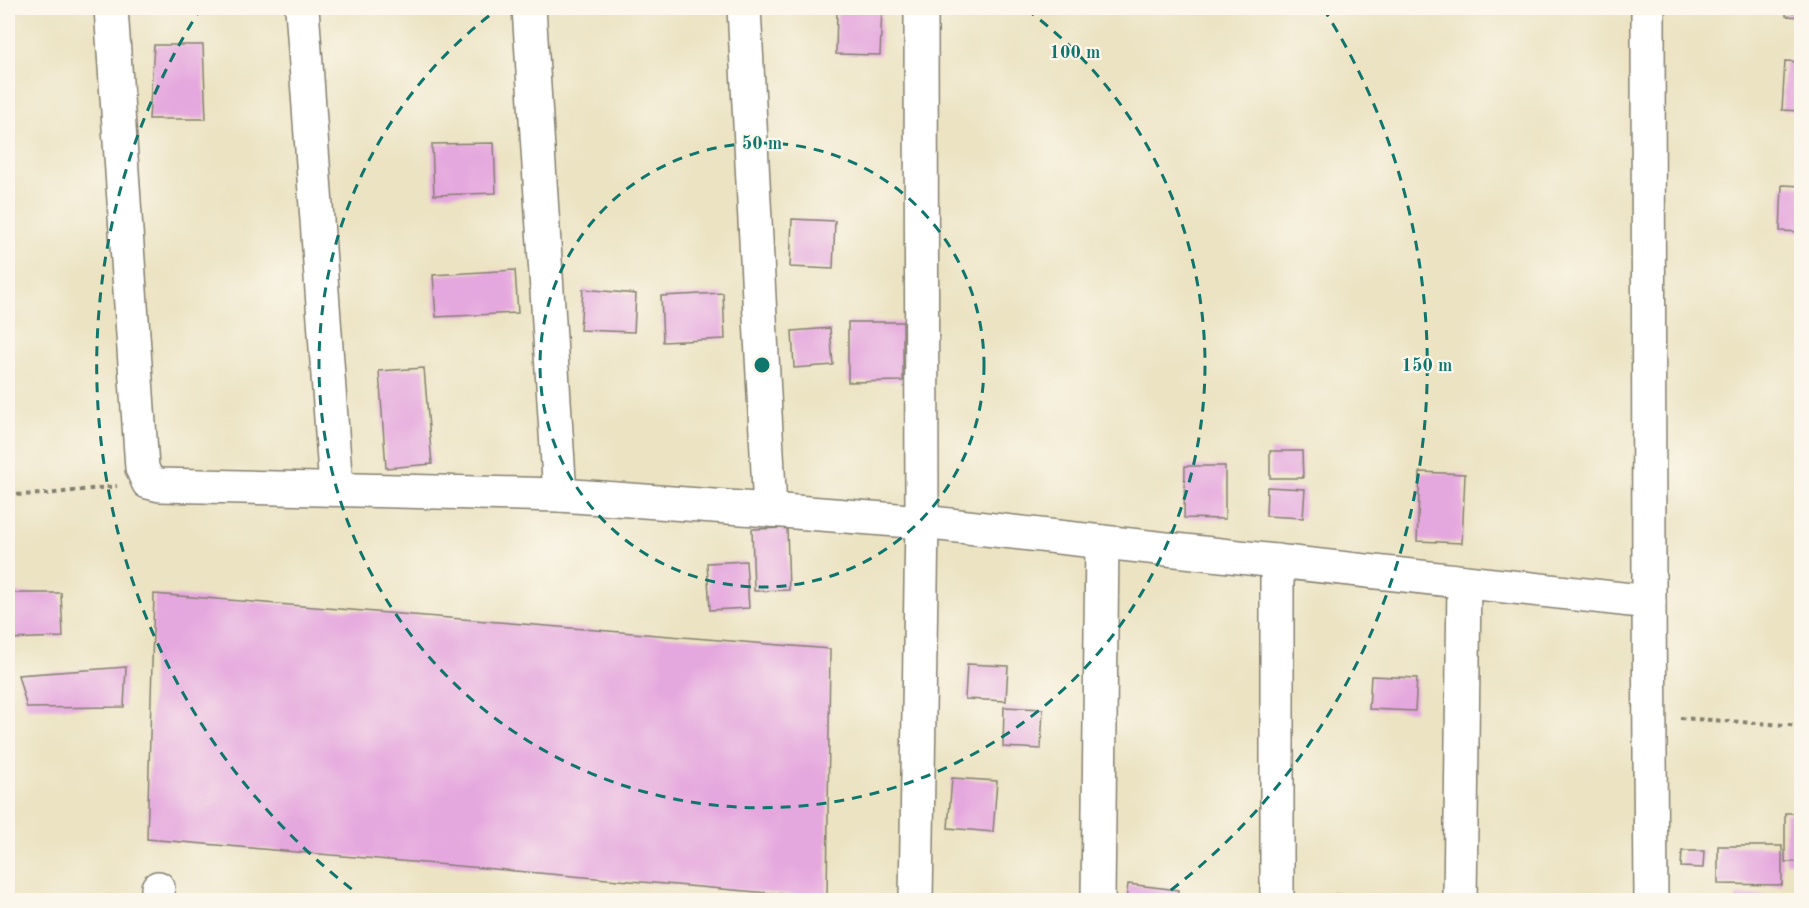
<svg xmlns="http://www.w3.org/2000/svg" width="1809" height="908" font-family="'Old Standard TT',serif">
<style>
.building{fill:#e5a8de}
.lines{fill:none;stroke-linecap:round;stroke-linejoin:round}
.minor-casing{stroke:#848070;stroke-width:36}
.path{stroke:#848070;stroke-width:4;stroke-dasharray:4.5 4.5;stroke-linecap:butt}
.minor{stroke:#fff;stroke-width:33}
.ring{fill:none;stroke:#0f766e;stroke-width:3;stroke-dasharray:10 8}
.centre{fill:#0f766e;stroke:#fbf7ec;stroke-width:3}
.ring-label{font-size:18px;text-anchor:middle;font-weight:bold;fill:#0f766e;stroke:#fbf7ec;stroke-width:4.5;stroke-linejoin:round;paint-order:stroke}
</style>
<rect width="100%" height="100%" fill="#fbf7ec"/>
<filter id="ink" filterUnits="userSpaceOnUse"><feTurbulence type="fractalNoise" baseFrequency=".0167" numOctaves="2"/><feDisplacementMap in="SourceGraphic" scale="12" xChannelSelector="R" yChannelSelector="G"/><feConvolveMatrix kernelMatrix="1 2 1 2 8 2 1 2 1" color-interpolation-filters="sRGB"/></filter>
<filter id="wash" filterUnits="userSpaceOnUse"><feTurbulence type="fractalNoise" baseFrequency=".008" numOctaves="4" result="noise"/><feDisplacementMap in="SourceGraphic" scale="24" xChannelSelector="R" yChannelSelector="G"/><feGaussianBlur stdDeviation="1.35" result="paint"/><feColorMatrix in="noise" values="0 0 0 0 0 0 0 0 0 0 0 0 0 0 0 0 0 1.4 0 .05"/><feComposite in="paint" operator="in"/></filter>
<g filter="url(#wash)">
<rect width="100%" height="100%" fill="#ece3c3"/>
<g id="blocks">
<g class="building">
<polygon points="837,8 882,8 880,55 836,54"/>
<polygon points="1786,8 1802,8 1802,17 1786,16"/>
<polygon points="154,45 203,45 206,119 149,119"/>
<polygon points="1785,61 1802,62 1802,111 1782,110"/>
<polygon points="494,143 496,193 434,195 432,144"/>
<polygon points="1782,185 1802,186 1802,232 1780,231"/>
<polygon points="792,219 835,221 833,269 790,267"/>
<polygon points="515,270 518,313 436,317 433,275"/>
<polygon points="583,289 636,294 634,332 580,330"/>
<polygon points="723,293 725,339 663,342 661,296"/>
<polygon points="848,322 903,322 903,381 848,382"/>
<polygon points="830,328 833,365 794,368 792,331"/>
<polygon points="424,368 432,464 386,468 379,371"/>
<polygon points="1270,451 1302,451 1303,478 1270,478"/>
<polygon points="1185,466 1225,466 1225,519 1184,518"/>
<polygon points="1420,472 1465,474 1462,543 1417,541"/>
<polygon points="1267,487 1305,489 1303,518 1266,516"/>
<polygon points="787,528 789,590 754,591 752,529"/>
<polygon points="746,561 749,608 710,610 707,563"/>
<polygon points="8,593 61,593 63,637 8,639"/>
<polygon points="154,594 830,649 827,898 147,839"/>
<polygon points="967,664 1008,666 1006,701 965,699"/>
<polygon points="126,667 124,707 27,708 18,675"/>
<polygon points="1371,676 1417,678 1415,711 1369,709"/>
<polygon points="1004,707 1043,709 1041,749 1003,747"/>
<polygon points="952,778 997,781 993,832 948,828"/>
<rect x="1785" y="813" width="17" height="49"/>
<polygon points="1718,846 1782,846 1782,885 1718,884"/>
<polygon points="1682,851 1704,851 1703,868 1681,867"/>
<polygon points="1128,884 1178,890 1177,900 1126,900"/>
<polygon points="1335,894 1371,897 1371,900 1335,900"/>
<polygon points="1736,895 1779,896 1778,900 1736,900"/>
</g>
</g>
</g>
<g filter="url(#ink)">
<use href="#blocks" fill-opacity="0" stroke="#848070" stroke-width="1.5"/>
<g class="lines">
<g class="minor-casing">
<g id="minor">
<polyline points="111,8 142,468 148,482 160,485 560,495 770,510 922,522 1649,602"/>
<polyline points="302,8 336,489"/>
<polyline points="529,8 560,495"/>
<polyline points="744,8 770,510"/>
<polyline points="1648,8 1649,602 1651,900"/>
<polyline points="158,888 158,900"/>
<polyline points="916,900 922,522 921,8"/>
<polyline points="1098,900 1102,542"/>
<polyline points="1277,900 1277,561"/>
<polyline points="1460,900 1464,582"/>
</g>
</g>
<g class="path">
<polyline points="8,495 46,494 117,486"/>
<polyline points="1680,718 1802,726"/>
</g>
<use href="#minor" class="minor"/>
</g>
</g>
<g class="ring">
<circle cx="762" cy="365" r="222"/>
<path d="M1026 9A443 443 0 1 1 498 9"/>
<path d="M366 900A665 665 0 0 1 201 8M1323 8A665 665 0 0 1 1158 900"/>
</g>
<circle cx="762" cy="365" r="9" class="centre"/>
<g class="ring-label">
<text x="1075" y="58">100 m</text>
<text x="762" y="149">50 m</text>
<text x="1427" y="371">150 m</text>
</g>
<rect width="1809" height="908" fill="none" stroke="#fbf7ec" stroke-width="30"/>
</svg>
